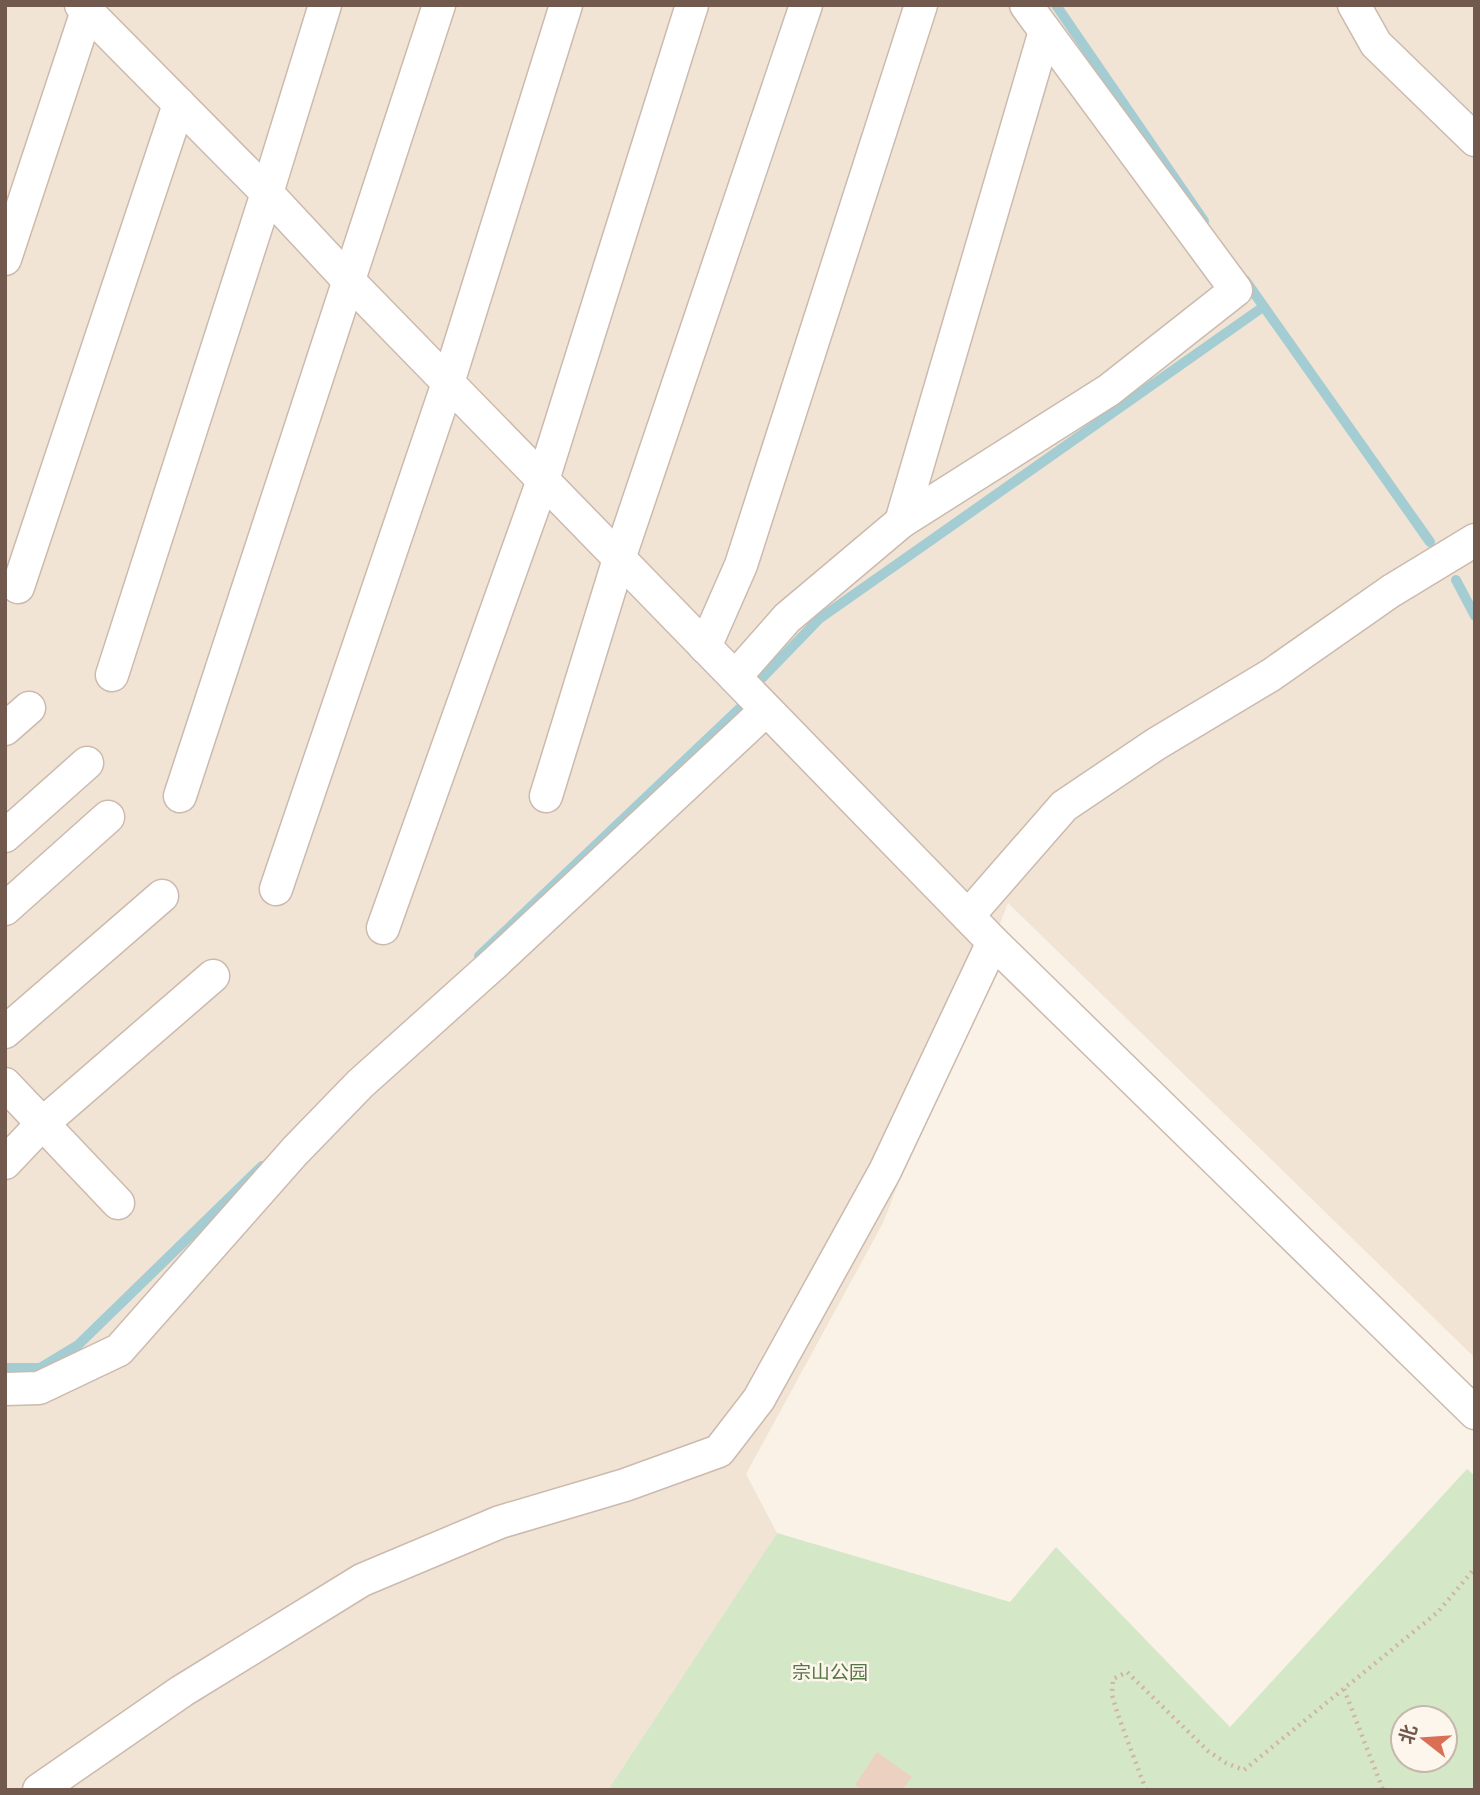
<svg xmlns="http://www.w3.org/2000/svg" width="1480" height="1795" font-family="Poppins,'Noto Sans SC',sans-serif">
<style>
.residential{fill:#f1e4d5}
.green{fill:#d4e7c6;fill-rule:evenodd}
.lines{fill:none;stroke-linecap:round;stroke-linejoin:round}
.stream{stroke:#a3cdd3;stroke-width:10}
.building{fill:#edd1c0}
.minor-casing{stroke:#cbbaad;stroke-width:35}
.path{stroke:#d2b4a3;stroke-width:4.5;stroke-dasharray:2 5;stroke-linecap:butt}
.minor{stroke:#fff;stroke-width:32}
.labels{text-anchor:middle;stroke-width:5;stroke-linejoin:round;paint-order:stroke}
.park-label{font-size:19px;fill:#567646;stroke:#fdf6ec}
</style>
<rect width="100%" height="100%" fill="#faf2e6"/>
<polygon class="residential" points="5,5 1475,5 1475,1358 1008,903 883,1223 746,1474 777,1533 608,1790 5,1790"/>
<path class="green" d="M1467,1469L1475,1476V1790H608L777,1533L1010,1602L1056,1547L1230,1727ZM1403,1718H1445V1760H1403Z"/>
<g class="lines">
<g class="stream">
<polyline points="1056,5 1204,221"/>
<polyline points="1245,280 1430,542"/>
<polyline points="1456,580 1475,616"/>
<polyline points="762,678 819,619 1263,307"/>
<polyline points="479,956 741,707"/>
<polyline points="5,1368 40,1368 78,1345 262,1166"/>
</g>
</g>
<polygon class="building" points="877,1752 912,1777 902,1790 862,1790 855,1785"/>
<g class="lines">
<g class="minor-casing">
<g id="minor">
<polyline points="81,5 267,193 349,281 993,942 1475,1413"/>
<polyline points="1354,5 1376,44 1475,140"/>
<polyline points="5,259 87,11"/>
<polyline points="901,522 1045,31"/>
<polyline points="18,587 179,104"/>
<polyline points="705,647 741,565 921,5"/>
<polyline points="112,675 267,193 325,5"/>
<polyline points="735,677 787,618 901,522 1109,390 1236,290 1026,5"/>
<polyline points="5,729 29,708"/>
<polyline points="180,796 439,5"/>
<polyline points="546,796 619,559 806,5"/>
<polyline points="5,836 87,763"/>
<polyline points="276,889 448,383 566,5"/>
<polyline points="5,909 108,817"/>
<polyline points="968,916 1064,806 1156,744 1271,675 1391,591 1475,540"/>
<polyline points="383,928 543,480 692,5"/>
<polyline points="5,1032 162,896"/>
<polyline points="5,1084 118,1203"/>
<polyline points="5,1163 42,1124 213,976"/>
<polyline points="5,1389 39,1388 119,1350 295,1151 360,1084 497,961 766,710"/>
<polyline points="39,1790 182,1691 362,1580 500,1522 625,1485 719,1451 759,1399 885,1171 993,942"/>
</g>
</g>
<g class="path">
<polyline points="1344,1689 1383,1790"/>
<polyline points="1146,1790 1118,1715 1112,1695 1113,1679 1127,1672 1208,1751 1226,1763 1244,1770 1438,1612 1475,1568"/>
</g>
<use href="#minor" class="minor"/>
</g>
<g class="labels">
<g class="park-label">
<text x="830" y="1679">宗山公园</text>
</g>
</g>
<rect width="1480" height="1795" fill="none" stroke="#71594d" stroke-width="14"/>
<g transform="translate(1424 1739) rotate(287)"><circle r="33" fill="#fdf6ec" stroke="#c5b7ac" stroke-width="2"/>
<path d="M0-5L12 26L0 18L-12 26Z" fill="#da6f56"/>
<text y="-10" font-size="19" font-weight="bold" text-anchor="middle" fill="#71594d">北</text>
</g>
</svg>
